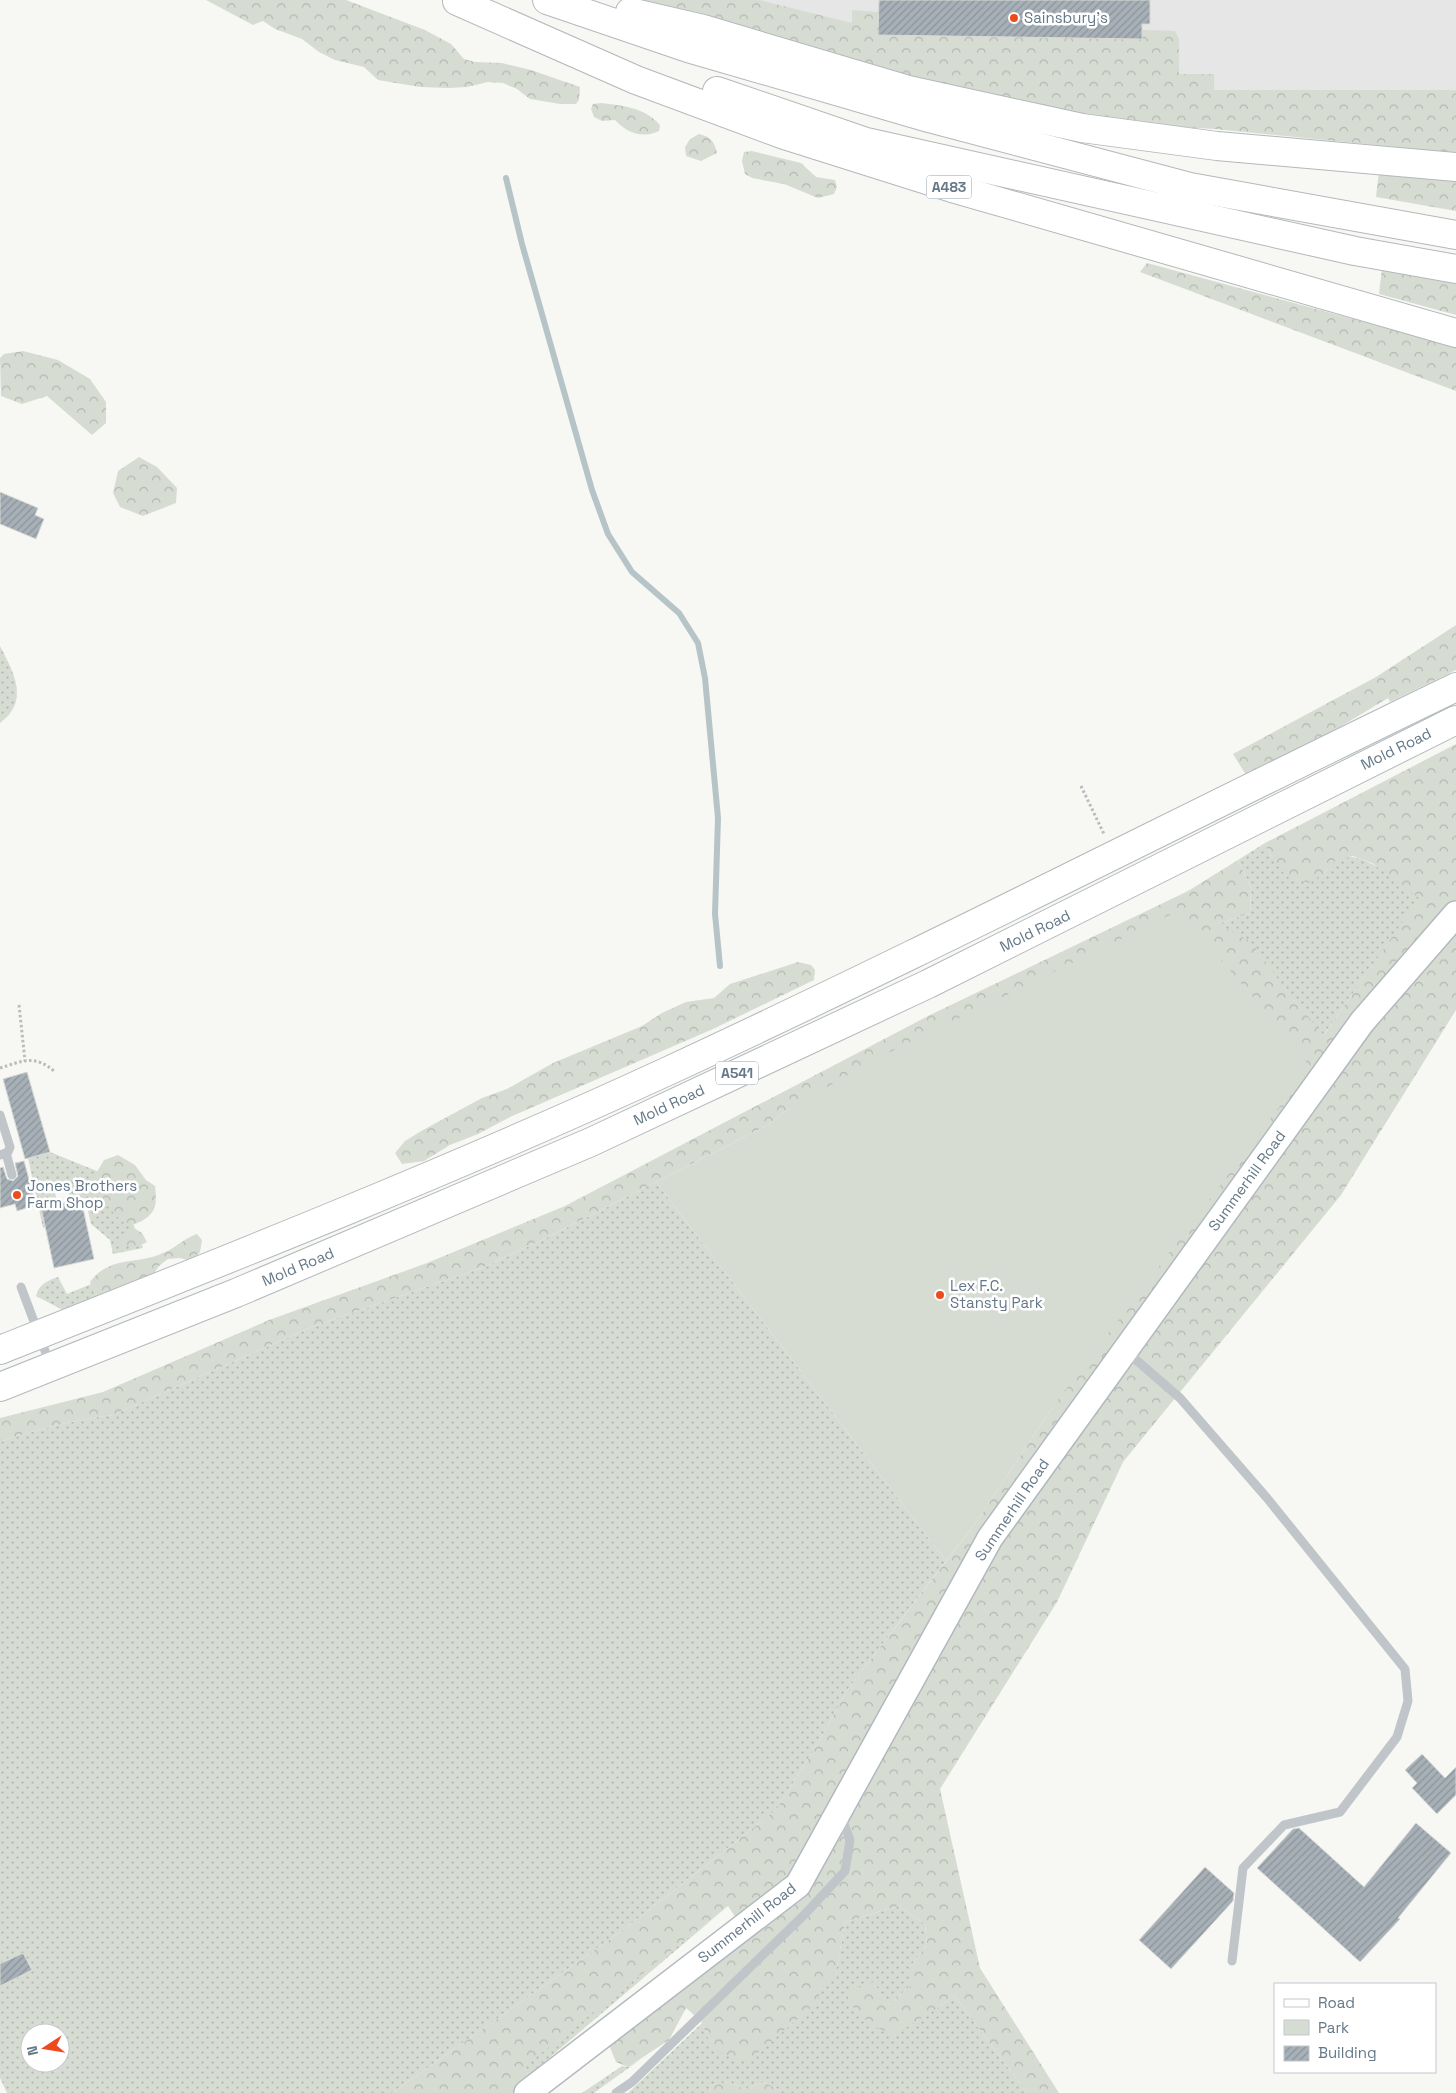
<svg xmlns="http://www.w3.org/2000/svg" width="1456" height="2093" font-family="'Space Grotesk',sans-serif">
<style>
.built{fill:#e5e6e5}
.green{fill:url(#green-dots);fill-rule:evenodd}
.forest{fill:url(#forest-crowns)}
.pitch{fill:#d7dcd3}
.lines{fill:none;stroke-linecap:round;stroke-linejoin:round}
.stream{stroke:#b6c4c8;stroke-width:6}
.building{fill:url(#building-hatch);stroke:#d9d9d6}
.secondary-casing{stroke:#b2b9be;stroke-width:28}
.primary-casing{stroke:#b3b9bd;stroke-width:30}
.highway-casing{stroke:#b3b8bb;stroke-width:30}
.path{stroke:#b8bcbf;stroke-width:3;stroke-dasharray:2.5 2.5;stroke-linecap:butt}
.lane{stroke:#c0c5c9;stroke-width:9}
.secondary{stroke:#fff;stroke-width:25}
.primary{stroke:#fff;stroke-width:28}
.highway{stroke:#fff;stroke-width:28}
.poi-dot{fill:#ed4b1e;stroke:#fff;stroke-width:2}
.labels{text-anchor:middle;stroke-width:5;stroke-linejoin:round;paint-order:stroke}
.shield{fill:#fff;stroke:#92a0ab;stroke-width:1}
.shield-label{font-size:14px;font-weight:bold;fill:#647887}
.poi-label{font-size:15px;fill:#647887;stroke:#fff;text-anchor:start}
.street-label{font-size:15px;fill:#647887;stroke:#fff}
</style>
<defs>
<pattern id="green-dots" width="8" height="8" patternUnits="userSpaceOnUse" patternTransform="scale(1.25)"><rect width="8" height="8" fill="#d7dcd3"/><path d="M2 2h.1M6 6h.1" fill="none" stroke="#b2b7b1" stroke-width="1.8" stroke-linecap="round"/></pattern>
<pattern id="forest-crowns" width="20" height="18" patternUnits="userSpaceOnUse" patternTransform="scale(1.25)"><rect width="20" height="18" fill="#d7dcd3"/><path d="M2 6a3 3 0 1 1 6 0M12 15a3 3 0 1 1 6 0" fill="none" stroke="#b2b7b1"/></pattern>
<pattern id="building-hatch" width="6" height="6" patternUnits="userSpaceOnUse" patternTransform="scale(1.25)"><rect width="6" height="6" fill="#a6b0b6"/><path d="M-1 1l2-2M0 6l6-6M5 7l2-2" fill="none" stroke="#8b949a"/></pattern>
</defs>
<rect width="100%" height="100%" fill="#f7f7f4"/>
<polygon class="built" points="700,0 1456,0 1456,130 1077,100"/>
<g class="green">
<path d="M0,646C14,673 30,701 0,723Z"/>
<path d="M1265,843L1272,857L1324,873C1327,870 1331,864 1334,861C1359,844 1400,884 1420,898L1323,1036L1294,1001L1218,924L1250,913L1251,888L1238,860Z"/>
<polygon points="50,1152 114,1178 143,1248 113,1254 110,1240 91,1224 85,1198 70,1201 66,1183 62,1181 55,1183 53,1186 58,1204 50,1226 43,1228 28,1158"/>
<path d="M656,1182L946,1561L848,1689L817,1745L776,1810L627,1927L392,2093H7L0,2078V1986L32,1969L23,1953L0,1964V1442C36,1429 75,1420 113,1415L314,1326L484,1267L544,1239ZM30,2033H60V2063H30Z"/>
<path d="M58,1277L67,1294L91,1284L95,1293L108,1299L65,1311L36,1296C38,1285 48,1280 58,1277Z"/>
<polygon points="728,1906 528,2076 525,2065"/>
<polygon points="898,1906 925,1924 927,1945 910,1967 910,1986 889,2005 871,2025 936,2009 954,1995 1027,2093 781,2093 781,2091 764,2082 745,2089 728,2082 710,2086 711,2093 628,2093 702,2023 713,2049 837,1967 845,1922"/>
<polygon points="641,2059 594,2093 582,2093 622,2066 628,2067"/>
</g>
<g class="forest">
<polygon points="206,0 346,0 425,30 451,44 464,59 475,62 502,63 531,70 580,87 579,100 576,104 560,104 530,99 517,89 503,83 488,82 467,87 449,88 420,87 378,80 364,67 335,60 319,52 302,39 275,29 263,21 253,25"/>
<polygon points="640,0 759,0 852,23 852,10 879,12 879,35 1141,39 1142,30 1175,31 1179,39 1179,74 1214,74 1214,90 1456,90 1456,153 1215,129 1080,121 979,96"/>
<path d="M601,103C624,106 644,107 660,125L659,131C642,139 627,133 615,120L602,121L594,117L591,109L593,104Z"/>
<path d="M699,134C711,137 714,141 717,153L701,161L686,156L685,147L690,139Z"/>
<polygon points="752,151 801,163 816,177 835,180 837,187 834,194 818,198 784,184 752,178 745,174 742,161 744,152"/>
<polygon points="1379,171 1456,179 1456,211 1376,197"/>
<polygon points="1147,263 1456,347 1456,391 1140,272"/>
<polygon points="1382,268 1456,282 1456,315 1379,294"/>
<polygon points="23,351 58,360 90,379 106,402 106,423 92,435 47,396 22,404 1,396 0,358 4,354"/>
<polygon points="139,457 157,467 177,488 176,503 143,516 120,507 113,493 118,471"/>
<polygon points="1456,625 1456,670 1390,702 1388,698 1330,733 1246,775 1233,754 1376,677"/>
<path d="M1456,744V1010L1341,1195L1123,1462L1057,1602L940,1789L980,1968L1059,2093H1027L954,1995L936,2009L894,2035L871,2025L847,2001L849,1989L874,1982L889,2005L910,1986V1967L927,1945L925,1924L898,1906L845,1922L837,1967L813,2006L747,2062L713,2050L701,2021L686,2008L669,2040L628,2067L616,2062L609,2045L738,1921L728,1906L526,2065L531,2093H392L627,1927L776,1810L817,1745L848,1689L977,1521L1052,1408L787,1110L766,1126L544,1239L484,1267L314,1326L113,1415C75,1420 36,1429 0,1442V1418L103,1392L269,1320L427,1263L565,1206L930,1015L1188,891L1238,860L1251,888L1250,913L1218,924L1251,942L1294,1001L1324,1035L1419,898L1372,863L1353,856L1335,861L1324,873L1309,883L1286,876L1272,857L1265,843Z"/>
<polygon points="798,962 811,965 815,970 814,980 713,1029 510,1117 478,1134 450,1145 424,1161 402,1164 395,1153 405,1141 423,1130 482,1098 507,1089 553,1063 642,1026 662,1013 686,1002 714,998 730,984"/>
<path d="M118,1155L135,1165L146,1180L155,1186C157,1204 157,1213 140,1222C136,1223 133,1226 129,1225C116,1222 93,1187 96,1174C98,1169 102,1164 104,1160Z"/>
<path d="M134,1228L142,1233L147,1242C137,1248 132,1247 121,1244L120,1239Z"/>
<path d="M197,1234L202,1240L200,1252L191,1261L180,1258L168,1259L159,1266L150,1279L108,1299L95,1293L90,1282C110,1255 138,1265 163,1253C176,1248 184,1238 197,1234Z"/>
<polygon points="728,2082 745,2089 764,2082 781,2091 781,2093 711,2093 710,2086"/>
</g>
<polygon class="pitch" points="1178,911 1307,1059 1292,1090 1052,1408 977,1521 946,1561 656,1182 766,1126 787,1110 872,1061"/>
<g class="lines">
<polyline class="stream" points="506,178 522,244 592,490 608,534 632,572 679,613 698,643 705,678 718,818 715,914 720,966"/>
</g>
<g class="building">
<polygon points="879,0 1150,0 1150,24 1142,24 1142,39 878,35"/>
<polygon points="0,492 38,508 35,515 44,519 36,539 0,524"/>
<polygon points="27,1072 50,1152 25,1159 3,1079"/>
<polygon points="24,1161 36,1205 17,1211 15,1204 0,1208 0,1168 3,1167 7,1179 13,1181 18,1176 15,1163"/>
<polygon points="81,1199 94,1259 54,1268 41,1207"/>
<polygon points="1422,1754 1445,1778 1456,1767 1456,1795 1437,1814 1412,1788 1417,1783 1405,1770"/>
<polygon points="1416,1823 1451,1853 1398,1918 1400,1919 1360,1962 1257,1868 1293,1829 1299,1828 1364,1887"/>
<polygon points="1205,1867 1234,1893 1233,1901 1171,1969 1139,1940"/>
<polygon points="23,1953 32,1970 0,1986 0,1964"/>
</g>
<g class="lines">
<g class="secondary-casing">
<polyline id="secondary" points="527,2093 798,1885 990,1538 1362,1022 1456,914"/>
</g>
<g class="primary-casing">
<g id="primary">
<path d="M0,1350C224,1261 449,1172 668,1071C933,948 1193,814 1456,687"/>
<polyline points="0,1387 236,1293 591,1142 928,984 1456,720"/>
</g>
</g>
<g class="highway-casing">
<g id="highway">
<polyline points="547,0 688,48 929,118 1190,187 1456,235"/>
<polyline points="457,1 636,80 784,135 952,188 1456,333"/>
<polyline points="630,12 703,29 908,90 1082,128 1217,146 1456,167"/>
<polyline points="717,91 866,142 1355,251 1456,269"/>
</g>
</g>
<g class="path">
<polyline points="1081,786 1104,834"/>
<polyline points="19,1005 25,1061"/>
<path d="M0,1068C23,1061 35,1054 55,1072"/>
</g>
<g class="lane">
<polyline points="0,1115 10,1147 8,1152 0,1155"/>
<polyline points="6,1153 12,1175"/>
<polyline points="21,1287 50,1364"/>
<polyline points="1127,1352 1180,1398 1267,1498 1405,1669 1408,1701 1397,1737 1340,1812 1284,1825 1243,1868 1232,1961"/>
<polyline points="616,2093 632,2082 804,1915 845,1871 850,1840 841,1816"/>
</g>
<use href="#secondary" class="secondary"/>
<use href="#primary" class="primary"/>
<use href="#highway" class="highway"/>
</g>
<g class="poi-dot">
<circle cx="1014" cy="18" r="5"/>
<circle cx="17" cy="1195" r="5"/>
<circle cx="940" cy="1295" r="5"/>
</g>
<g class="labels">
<g class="shield">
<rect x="926.5" y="175.5" width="45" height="23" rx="4"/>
<rect x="716" y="1061.5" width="42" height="23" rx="4"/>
</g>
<g class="shield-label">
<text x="949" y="192">A483</text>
<text x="737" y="1078">A541</text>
</g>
<g class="poi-label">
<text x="1024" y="23">Sainsbury's</text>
<text x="27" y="1191">Jones Brothers<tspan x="27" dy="17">Farm Shop</tspan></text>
<text x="950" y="1291">Lex F.C.<tspan x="950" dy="17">Stansty Park</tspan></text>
</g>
<g class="street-label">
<text transform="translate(1396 749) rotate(-26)" y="5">Mold Road</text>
<text transform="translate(1035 931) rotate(-26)" y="5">Mold Road</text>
<text transform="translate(669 1105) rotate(-25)" y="5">Mold Road</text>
<text transform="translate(1247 1181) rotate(-54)" y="5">Summerhill Road</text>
<text transform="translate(298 1267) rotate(-23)" y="5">Mold Road</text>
<text transform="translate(1012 1510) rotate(-56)" y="5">Summerhill Road</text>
<text transform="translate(747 1923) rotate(-38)" y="5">Summerhill Road</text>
</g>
</g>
<rect x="1274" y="1983" width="162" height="90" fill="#ffffff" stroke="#c1c9cf"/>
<rect x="1284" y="1999" width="25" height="8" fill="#ffffff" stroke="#c1c9cf"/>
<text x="1318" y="2008" font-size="15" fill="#647887">Road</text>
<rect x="1284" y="2020" width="25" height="15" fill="#d7dcd3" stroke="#c1c9cf"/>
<text x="1318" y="2033" font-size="15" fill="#647887">Park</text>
<rect x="1284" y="2046" width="25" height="15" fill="url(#building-hatch)" stroke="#c1c9cf"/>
<text x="1318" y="2058" font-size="15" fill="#647887">Building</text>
<g transform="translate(45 2048) rotate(258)"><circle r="24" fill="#ffffff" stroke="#c1c9cf"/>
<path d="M0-4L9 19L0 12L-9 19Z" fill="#ed4b1e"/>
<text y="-8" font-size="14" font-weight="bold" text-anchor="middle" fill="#647887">N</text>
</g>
</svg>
